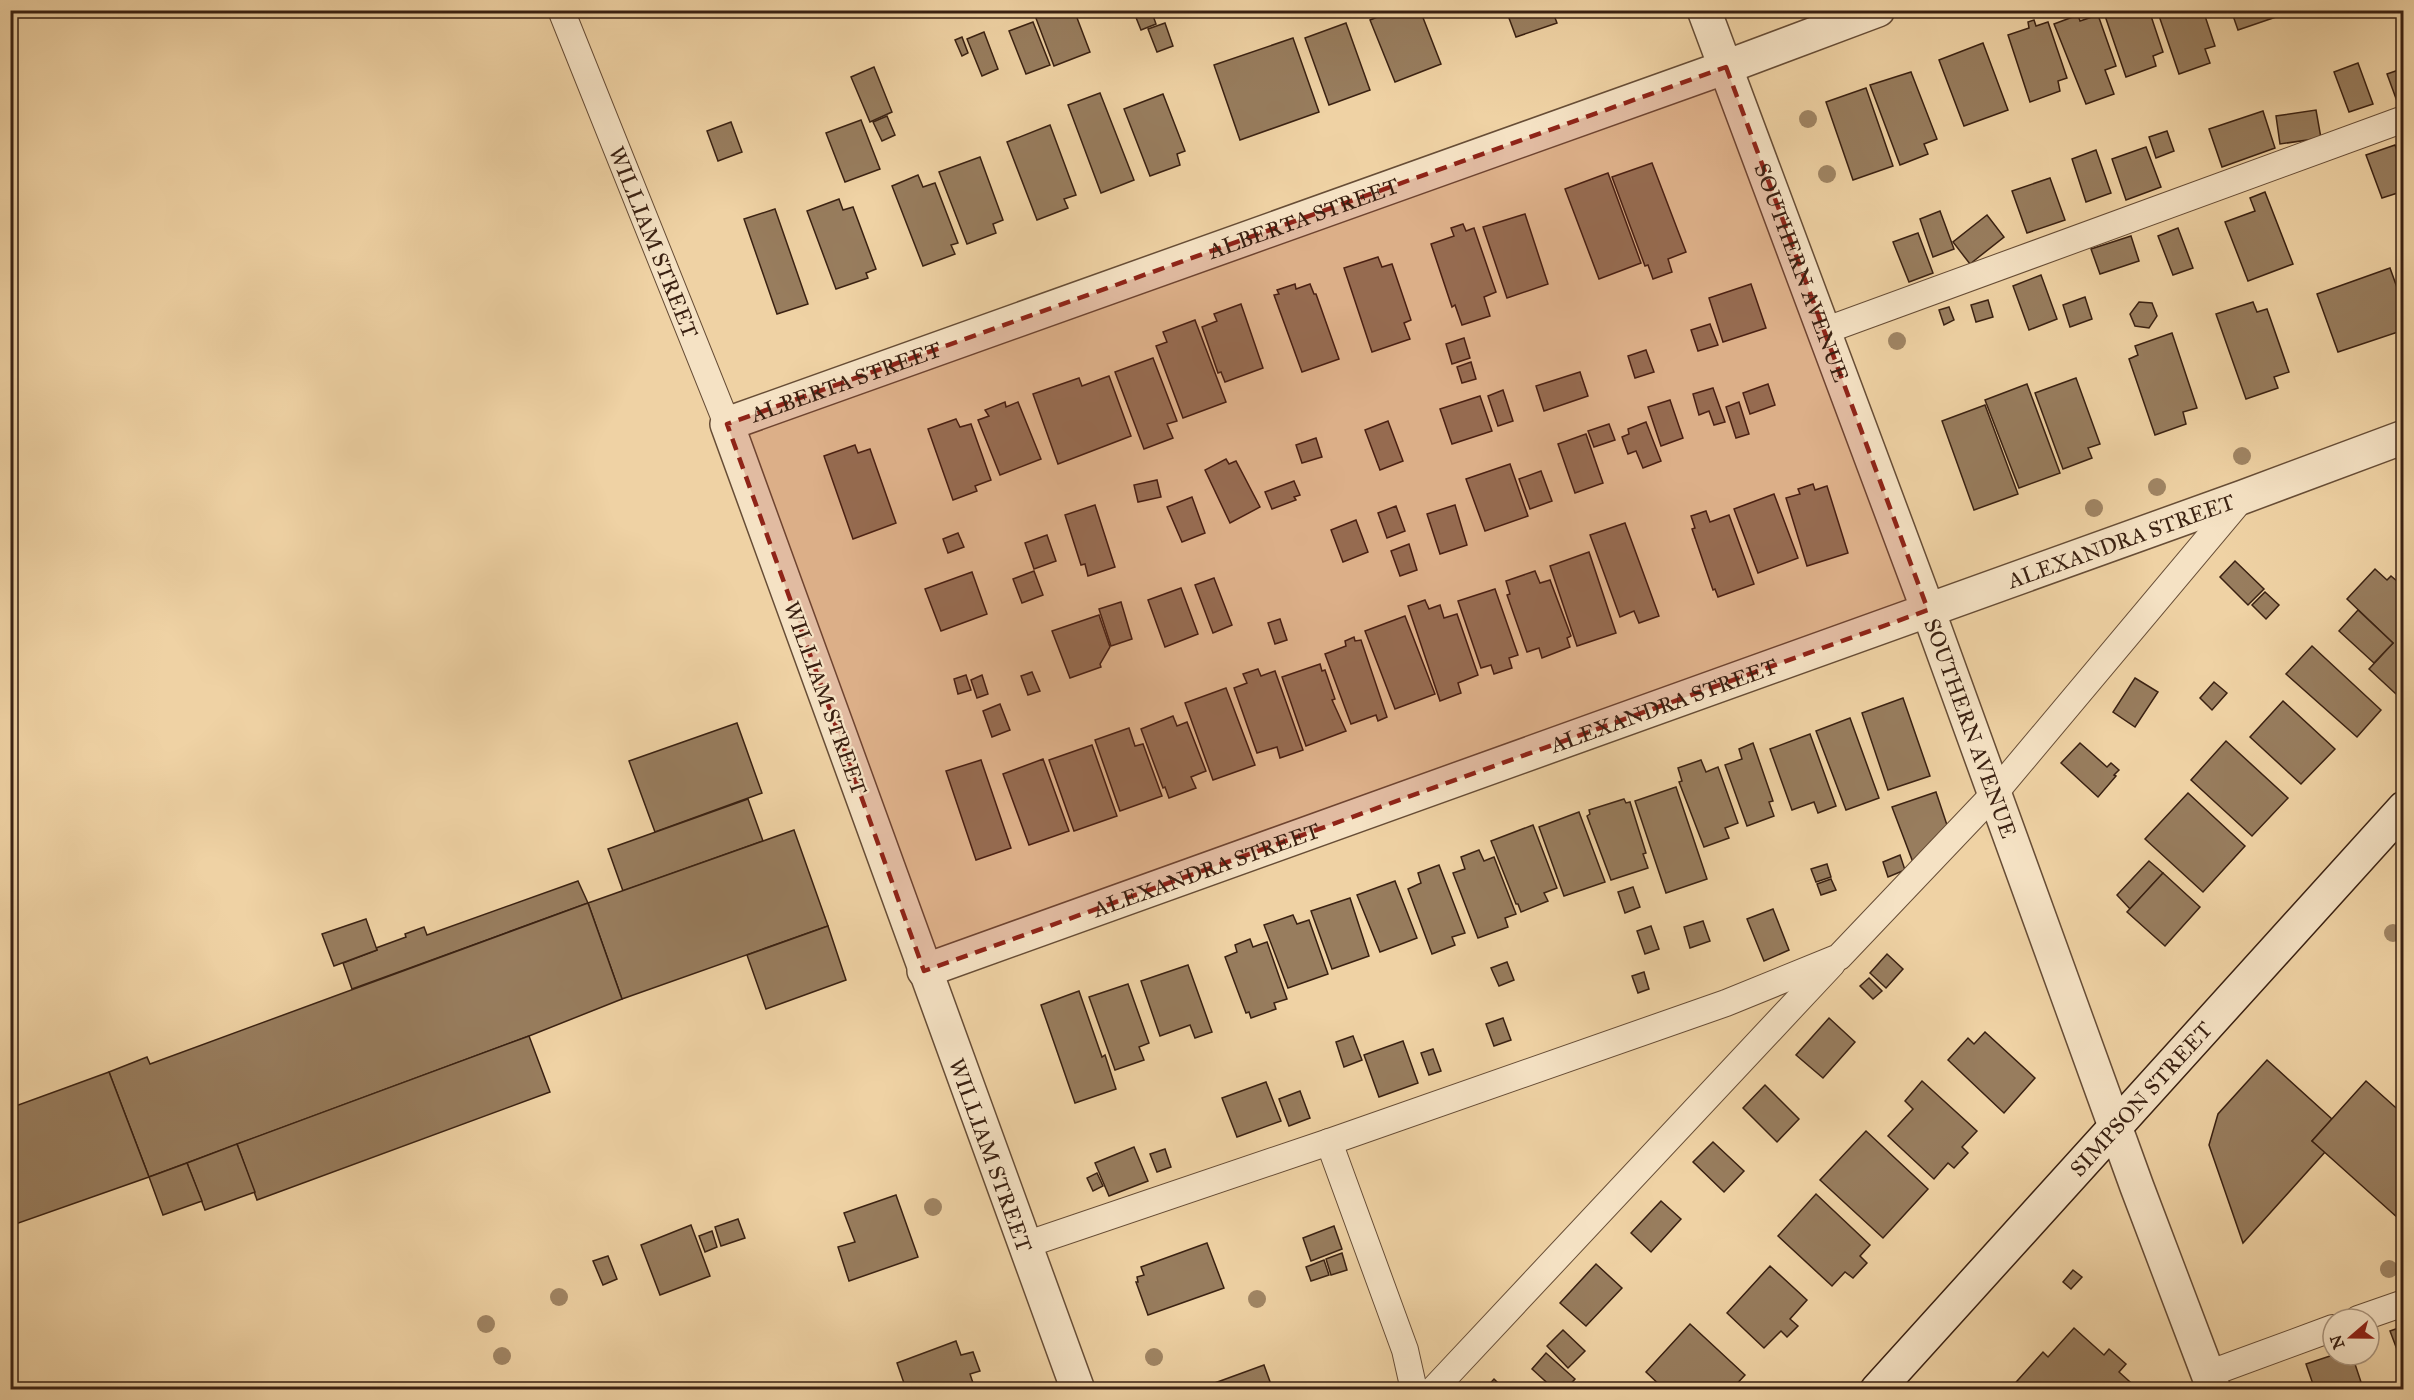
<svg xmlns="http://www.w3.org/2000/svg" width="2414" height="1400" font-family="'IM FELL Great Primer',serif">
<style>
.building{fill:#987d5e;stroke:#3a2112;stroke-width:1.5}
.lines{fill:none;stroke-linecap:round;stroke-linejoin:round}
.service-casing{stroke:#674d36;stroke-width:28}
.minor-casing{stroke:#674d36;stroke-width:36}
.secondary-casing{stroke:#3a2112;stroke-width:36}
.service{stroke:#f5e2c4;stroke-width:26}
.minor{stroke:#f5e2c4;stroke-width:33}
.secondary{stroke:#f5e2c4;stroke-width:33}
.tree{fill:#a08564}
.marked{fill:#8f2418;fill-opacity:0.2;stroke:#8f2418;stroke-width:4.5;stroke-dasharray:12 8;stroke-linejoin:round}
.labels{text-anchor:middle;stroke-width:4.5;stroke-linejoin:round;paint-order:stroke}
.street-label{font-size:22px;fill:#3a2112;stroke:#f5e2c4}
</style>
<rect width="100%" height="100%" fill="#efd2a4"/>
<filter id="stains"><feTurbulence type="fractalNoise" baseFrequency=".00333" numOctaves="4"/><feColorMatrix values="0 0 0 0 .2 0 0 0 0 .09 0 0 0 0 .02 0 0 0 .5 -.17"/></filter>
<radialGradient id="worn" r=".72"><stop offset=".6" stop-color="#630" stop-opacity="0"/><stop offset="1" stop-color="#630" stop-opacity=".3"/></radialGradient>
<g class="building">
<polygon points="1041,10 1074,10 1090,52 1054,66 1034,13"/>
<polygon points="1133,10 1151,10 1156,24 1141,30"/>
<polygon points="1395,10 1420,10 1441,64 1395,82 1370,20"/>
<polygon points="1506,10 1552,10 1557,23 1516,37"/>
<polygon points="2103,10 2149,10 2163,52 2153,56 2156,66 2126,77"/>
<polygon points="2157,10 2203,10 2215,46 2205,49 2210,63 2179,74"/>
<polygon points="2231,10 2277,10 2279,16 2238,30"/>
<polygon points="2078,15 2080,21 2098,15 2116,66 2105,70 2114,94 2086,104 2054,24"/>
<polygon points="2034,20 2036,26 2048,22 2067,78 2058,81 2060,91 2030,102 2008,35 2029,28 2028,22"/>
<polygon points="1033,22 1050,65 1026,74 1009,31"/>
<polygon points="1165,23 1173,46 1157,52 1148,29"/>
<polygon points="1346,23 1370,90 1329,105 1305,38"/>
<polygon points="984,32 998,69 982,76 967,39"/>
<polygon points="962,37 968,53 962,56 955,40"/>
<polygon points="1293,38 1319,112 1240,140 1214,65"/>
<polygon points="1983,43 2008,110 1964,126 1939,60"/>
<polygon points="2358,63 2373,104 2349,112 2334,72"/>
<polygon points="874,67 892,112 870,122 851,77"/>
<polygon points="2404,68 2404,103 2398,104 2387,74"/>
<polygon points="1911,72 1937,139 1924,144 1928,154 1900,165 1870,85"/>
<polygon points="1866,88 1893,166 1853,180 1826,102"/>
<polygon points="1100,93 1134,180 1101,193 1068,105"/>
<polygon points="1163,94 1185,151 1177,154 1180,165 1150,176 1124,109"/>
<polygon points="2316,110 2321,138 2280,144 2276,116"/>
<polygon points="2263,111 2275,148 2222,167 2209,129"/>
<polygon points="887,116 895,135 882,141 873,122"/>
<polygon points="861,120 880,169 845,182 826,133"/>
<polygon points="731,122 742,152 718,161 707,131"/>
<polygon points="1050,125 1076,195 1064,199 1068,208 1037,220 1007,142"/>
<polygon points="2167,131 2174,151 2156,158 2149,137"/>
<polygon points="2395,145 2404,170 2404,191 2382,198 2366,155"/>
<polygon points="2146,147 2161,187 2126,200 2112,159"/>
<polygon points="2096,150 2111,193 2086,202 2072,159"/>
<polygon points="980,157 1003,220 993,224 996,233 967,244 939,172"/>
<polygon points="1652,163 1686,252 1668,259 1672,272 1653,279 1648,265 1645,266 1612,177"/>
<polygon points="1608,173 1641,263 1599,279 1565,189"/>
<polygon points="918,175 923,187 935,183 958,243 951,245 955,254 923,266 892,186"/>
<polygon points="2050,178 2065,220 2027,233 2012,191"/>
<polygon points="2265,192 2293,264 2248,281 2225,222 2255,211 2250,198"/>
<polygon points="839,199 843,210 853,207 876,269 866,273 868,278 836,289 807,211"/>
<polygon points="775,209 808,304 777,314 744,219"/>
<polygon points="1940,211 1954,249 1933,257 1920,219"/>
<polygon points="1525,214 1548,284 1507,298 1483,227"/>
<polygon points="1987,215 2004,237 1970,264 1953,242"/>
<polygon points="1463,224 1466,231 1474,228 1496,292 1484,297 1490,316 1462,325 1455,305 1452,307 1431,244 1454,236 1451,228"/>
<polygon points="2178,228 2193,268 2173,275 2158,236"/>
<polygon points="1918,233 1933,273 1909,282 1893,242"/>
<polygon points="2131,236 2139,261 2100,274 2091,249"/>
<polygon points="1378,257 1382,267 1392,264 1411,320 1404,323 1410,339 1372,352 1344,268"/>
<polygon points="2390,268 2404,307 2404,330 2338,352 2317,294"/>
<polygon points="2041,275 2057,319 2029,330 2013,286"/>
<polygon points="1295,284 1296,289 1310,284 1314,294 1316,294 1339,359 1302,372 1274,295 1279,294 1277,290"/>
<polygon points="1751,284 1766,328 1723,342 1709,298"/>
<polygon points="2085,297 2092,319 2070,327 2063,305"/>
<polygon points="1988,300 1993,317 1976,322 1971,305"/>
<polygon points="2139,302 2152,303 2157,316 2149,328 2135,326 2130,314"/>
<polygon points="2253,302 2257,312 2267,309 2289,372 2274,377 2278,388 2246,399 2216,314"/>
<polygon points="1241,304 1263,368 1225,382 1221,372 1218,373 1202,327 1217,321 1214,314"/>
<polygon points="1949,307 1954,320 1944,325 1939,310"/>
<polygon points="1195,320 1226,402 1183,418 1156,346 1167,342 1163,332"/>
<polygon points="1710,324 1718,345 1698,351 1691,330"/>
<polygon points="2172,333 2197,408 2183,412 2186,424 2155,435 2129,359 2138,355 2135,346"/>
<polygon points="1464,338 1470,358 1452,364 1446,344"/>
<polygon points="1646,350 1654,372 1635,378 1628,356"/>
<polygon points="1153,358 1177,421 1167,424 1173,438 1144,449 1115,372"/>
<polygon points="1471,362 1476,379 1462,383 1457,367"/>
<polygon points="1580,372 1588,396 1544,411 1536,386"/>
<polygon points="1109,376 1131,436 1058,464 1033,394 1079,378 1082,386"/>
<polygon points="2076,378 2100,444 2088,448 2092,458 2063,469 2035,393"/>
<polygon points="1768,384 1775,405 1750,414 1743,393"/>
<polygon points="2027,384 2060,473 2019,488 1985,400"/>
<polygon points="1713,388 1725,422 1714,425 1709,411 1699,415 1693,394"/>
<polygon points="1503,390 1513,421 1498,426 1488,396"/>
<polygon points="1480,396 1492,431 1452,444 1440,409"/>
<polygon points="1670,400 1683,438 1661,446 1648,407"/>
<polygon points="1005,402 1006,407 1018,402 1041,459 1000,475 978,420 989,416 985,410"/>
<polygon points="1739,402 1749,434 1736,438 1726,407"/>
<polygon points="1985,405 2018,494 1974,510 1942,421"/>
<polygon points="956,419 960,427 971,424 991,480 975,486 977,491 953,500 928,429"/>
<polygon points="1388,421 1403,461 1380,470 1365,430"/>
<polygon points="1646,422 1661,461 1643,468 1636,451 1628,454 1622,437 1629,434 1628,429"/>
<polygon points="1609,424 1615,440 1594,447 1588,431"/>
<polygon points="1586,434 1603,483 1575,493 1558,444"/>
<polygon points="1316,438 1322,457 1302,463 1296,445"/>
<polygon points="855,445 858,453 870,449 896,523 853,539 824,456"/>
<polygon points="1226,459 1229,464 1236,461 1260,507 1230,523 1205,470"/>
<polygon points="1510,464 1528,516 1485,531 1466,479"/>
<polygon points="1541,471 1552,501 1530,509 1519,479"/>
<polygon points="1157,480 1161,497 1138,502 1134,485"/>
<polygon points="1294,481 1300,495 1294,497 1296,500 1272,509 1265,492"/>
<polygon points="1813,484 1815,490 1827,486 1848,553 1807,566 1786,498 1800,494 1798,489"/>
<polygon points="1774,494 1798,558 1758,573 1734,509"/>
<polygon points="1192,497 1205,533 1182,542 1167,507"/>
<polygon points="1095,505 1115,567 1088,576 1085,564 1081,565 1065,515"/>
<polygon points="1455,505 1467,545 1440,554 1427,514"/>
<polygon points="1396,506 1405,531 1387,538 1378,513"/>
<polygon points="1706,511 1710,522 1729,515 1754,584 1718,597 1715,589 1713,590 1692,529 1695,528 1691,516"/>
<polygon points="1356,520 1368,552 1343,562 1331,530"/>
<polygon points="1625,523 1659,616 1639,623 1634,611 1620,617 1590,535"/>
<polygon points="958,533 964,547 948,553 943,539"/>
<polygon points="1047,535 1056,561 1034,569 1025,543"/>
<polygon points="1409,544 1417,570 1400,576 1391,551"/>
<polygon points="1589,552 1616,633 1577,646 1550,566"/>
<polygon points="2235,561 2264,589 2248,605 2220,577"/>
<polygon points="2375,569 2387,580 2391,576 2404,587 2404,685 2396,694 2369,669 2393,643 2347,599"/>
<polygon points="1034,571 1043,595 1022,603 1013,579"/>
<polygon points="1535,571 1540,583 1550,580 1571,636 1567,638 1570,647 1542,658 1539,648 1527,652 1507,595 1510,594 1506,581"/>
<polygon points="972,572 987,614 941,631 925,589"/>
<polygon points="1214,578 1232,625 1213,633 1195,585"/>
<polygon points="1181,588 1198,634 1165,647 1148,600"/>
<polygon points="1495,589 1518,655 1509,658 1512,668 1494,674 1491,665 1481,668 1458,601"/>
<polygon points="2265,592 2279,605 2266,619 2252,605"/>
<polygon points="1425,600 1429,609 1440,605 1444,618 1457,614 1478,675 1458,683 1461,693 1440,701 1408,606"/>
<polygon points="1121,602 1132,639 1111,646 1099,609"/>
<polygon points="2358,610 2393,643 2374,663 2339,631"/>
<polygon points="1099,615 1110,647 1100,664 1101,667 1070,678 1052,631"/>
<polygon points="1405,616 1435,694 1395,709 1365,631"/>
<polygon points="1280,619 1287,640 1275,644 1268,623"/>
<polygon points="1354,637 1355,641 1361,640 1387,717 1378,721 1376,715 1351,724 1325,654 1346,646 1345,641"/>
<polygon points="2312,646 2381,710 2357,737 2286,674"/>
<polygon points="1320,664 1322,671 1325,670 1335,699 1332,700 1346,731 1306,746 1282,677"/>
<polygon points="1258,669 1261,676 1275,671 1303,750 1280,758 1277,747 1257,753 1234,688 1247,683 1243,674"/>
<polygon points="1032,672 1040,691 1028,695 1021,676"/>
<polygon points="966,675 971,690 958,694 954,679"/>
<polygon points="982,675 988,694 977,698 971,680"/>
<polygon points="2135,678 2158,692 2135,727 2113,712"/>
<polygon points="2214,682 2227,693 2212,710 2200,698"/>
<polygon points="1226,688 1255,765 1213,780 1185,703"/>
<polygon points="1903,698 1930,776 1888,790 1862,713"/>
<polygon points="2283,701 2335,749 2301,784 2250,737"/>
<polygon points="1000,704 1010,730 992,737 983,711"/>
<polygon points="1173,716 1177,726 1187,722 1206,771 1191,777 1196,788 1169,798 1165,787 1163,788 1141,729"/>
<polygon points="1850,718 1879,798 1846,810 1816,731"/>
<polygon points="737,723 762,793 655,832 629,761"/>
<polygon points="1129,728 1135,746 1143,744 1162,796 1120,811 1095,740"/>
<polygon points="1810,734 1836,806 1818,813 1814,802 1792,810 1770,749"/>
<polygon points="2226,741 2288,798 2252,836 2191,780"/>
<polygon points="1753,743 1773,801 1769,802 1774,816 1747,826 1725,765 1742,759 1739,749"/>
<polygon points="2080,743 2107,767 2111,763 2119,770 2114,775 2116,776 2098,797 2061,763"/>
<polygon points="1092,745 1117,816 1074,831 1049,760"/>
<polygon points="1043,759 1069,831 1029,845 1003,774"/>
<polygon points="981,760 1011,848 976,860 946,771"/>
<polygon points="1701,760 1706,772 1718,767 1738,823 1725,828 1729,838 1704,847 1679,782 1682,781 1678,768"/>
<polygon points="1676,787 1707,879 1666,893 1635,801"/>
<polygon points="1936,792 1948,828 1914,865 1892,807"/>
<polygon points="2188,793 2245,846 2203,892 2145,839"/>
<polygon points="748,799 763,841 623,891 608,849"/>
<polygon points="1624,799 1626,803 1630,802 1646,853 1643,854 1648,868 1611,880 1587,816 1590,814 1589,810"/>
<polygon points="1579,812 1605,882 1564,896 1539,827"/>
<polygon points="1533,825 1557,888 1544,893 1548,901 1521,912 1518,904 1516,904 1491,841"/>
<polygon points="794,830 828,926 622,999 588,903"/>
<polygon points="1479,850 1484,861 1494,857 1516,914 1505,918 1508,927 1478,938 1453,873 1465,869 1461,857"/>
<polygon points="1900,855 1905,870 1888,877 1883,862"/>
<polygon points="2149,861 2163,873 2130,909 2117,895"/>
<polygon points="1827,864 1831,877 1816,882 1811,869"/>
<polygon points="1439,865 1465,933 1452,937 1455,945 1432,954 1408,889 1421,883 1418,873"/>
<polygon points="2163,873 2200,907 2165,946 2127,912"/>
<polygon points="1831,879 1836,890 1821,895 1817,884"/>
<polygon points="578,881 588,903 352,989 343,963 377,950 376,948 406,937 405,934 424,927 427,935"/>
<polygon points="1395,881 1417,938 1380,952 1357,895"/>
<polygon points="1633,887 1640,907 1625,913 1618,892"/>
<polygon points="1350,898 1369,956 1332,969 1311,911"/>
<polygon points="588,903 622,999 529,1036 149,1177 109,1072 147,1057 150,1064"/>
<polygon points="1773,909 1789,950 1764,961 1747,919"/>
<polygon points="1293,915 1297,924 1309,920 1328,974 1288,988 1264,925"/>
<polygon points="366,919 377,950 334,966 322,934"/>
<polygon points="1703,921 1710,941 1690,948 1684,927"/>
<polygon points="828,926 846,980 766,1009 747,955"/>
<polygon points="1651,926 1659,949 1645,954 1637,931"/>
<polygon points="1250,939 1253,947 1267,942 1287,999 1274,1003 1276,1009 1251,1018 1249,1012 1246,1013 1225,957 1237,952 1235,945"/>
<polygon points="1887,954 1903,969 1886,988 1870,973"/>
<polygon points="1507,962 1514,980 1499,986 1491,968"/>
<polygon points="1188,965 1212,1032 1195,1038 1190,1025 1160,1036 1141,981"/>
<polygon points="1644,972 1649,989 1638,993 1632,976"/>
<polygon points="1869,978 1882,991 1873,999 1860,986"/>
<polygon points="1128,984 1149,1043 1139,1047 1144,1060 1115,1070 1089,997"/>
<polygon points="1079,991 1102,1057 1105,1055 1116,1089 1075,1103 1041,1005"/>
<polygon points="1503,1018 1511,1040 1494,1046 1486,1024"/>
<polygon points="1829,1018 1855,1042 1823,1078 1796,1055"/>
<polygon points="1985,1032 2035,1078 2004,1113 1948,1060 1968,1038 1974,1044"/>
<polygon points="529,1036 550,1092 257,1200 237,1144"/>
<polygon points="1353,1036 1362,1060 1344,1067 1336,1042"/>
<polygon points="1403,1041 1418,1083 1379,1097 1364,1055"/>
<polygon points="1433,1049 1441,1071 1429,1075 1421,1053"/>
<polygon points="2267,1060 2332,1119 2312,1141 2325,1152 2243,1243 2209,1145 2218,1114"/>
<polygon points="109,1072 149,1177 10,1226 10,1108"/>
<polygon points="1922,1081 1977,1131 1962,1147 1968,1153 1954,1168 1948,1163 1934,1179 1888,1136 1913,1109 1905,1101"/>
<polygon points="2366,1081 2404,1115 2404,1213 2399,1219 2312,1141"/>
<polygon points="1266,1082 1281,1121 1237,1137 1222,1098"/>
<polygon points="1765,1085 1799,1119 1777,1142 1743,1108"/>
<polygon points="1300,1091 1310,1118 1289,1126 1279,1099"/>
<polygon points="1866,1131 1928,1189 1883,1238 1820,1180"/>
<polygon points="1713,1142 1744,1171 1724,1192 1693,1162"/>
<polygon points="237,1144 255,1192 205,1210 187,1163"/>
<polygon points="1134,1147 1148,1181 1109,1196 1095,1163"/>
<polygon points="1165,1149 1171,1167 1157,1172 1150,1154"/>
<polygon points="187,1163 202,1201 163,1215 149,1177"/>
<polygon points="1097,1173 1103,1186 1093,1191 1087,1178"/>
<polygon points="1816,1194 1870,1245 1860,1256 1867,1263 1853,1278 1845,1272 1832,1286 1778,1236"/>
<polygon points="896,1195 918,1257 849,1281 838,1247 855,1242 844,1213"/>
<polygon points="1661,1201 1681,1219 1651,1252 1631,1233"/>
<polygon points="738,1219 745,1238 721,1246 715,1227"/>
<polygon points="691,1225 710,1276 660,1295 641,1245"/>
<polygon points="1334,1226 1342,1249 1311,1261 1303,1238"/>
<polygon points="712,1231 717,1247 705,1252 699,1236"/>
<polygon points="1207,1243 1224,1288 1148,1315 1136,1282 1138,1282 1137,1277 1144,1275 1141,1267"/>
<polygon points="1342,1253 1347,1270 1331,1275 1326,1259"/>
<polygon points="608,1256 617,1279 603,1285 593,1261"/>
<polygon points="1324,1260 1329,1275 1311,1281 1306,1267"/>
<polygon points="1596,1264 1622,1288 1586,1326 1560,1303"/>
<polygon points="1770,1266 1807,1300 1790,1319 1798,1326 1787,1337 1781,1331 1764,1348 1727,1313"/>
<polygon points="2073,1270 2082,1277 2071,1289 2063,1282"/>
<polygon points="1690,1324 1745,1375 1731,1390 1665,1390 1646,1372"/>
<polygon points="2404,1326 2404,1368 2390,1331"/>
<polygon points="2074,1328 2104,1355 2109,1349 2126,1364 2119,1372 2139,1390 2009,1390 2043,1352 2048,1357"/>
<polygon points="1563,1330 1585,1351 1568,1368 1547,1346"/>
<polygon points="956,1341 961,1355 973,1352 980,1371 970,1374 975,1389 895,1390 905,1386 897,1363"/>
<polygon points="1546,1353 1575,1379 1565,1390 1555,1390 1532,1369"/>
<polygon points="2333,1355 2352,1355 2361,1382 2339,1390 2315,1390 2306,1364"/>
<polygon points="1264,1365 1273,1390 1202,1390 1201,1388"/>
<polygon points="1494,1379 1505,1390 1484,1390"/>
</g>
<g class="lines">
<g class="service-casing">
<g id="service">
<path id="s1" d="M561,10L727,424"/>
<polyline points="1824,331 2404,119"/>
<polyline points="1329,1142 1405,1350 1414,1390"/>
<polyline points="1025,1245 1329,1142 1726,1003 1839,957 1994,794 2243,497"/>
<polyline points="2358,1319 2404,1303"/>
<polyline points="2208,1374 2333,1328"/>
<polyline points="1433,1390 1832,964"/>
</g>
</g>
<g class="minor-casing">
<g id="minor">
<path id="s2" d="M1704,10L1928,610L2137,1187L2214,1390"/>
<path id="s3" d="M924,971L2243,497L2404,437"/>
<path id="s4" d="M1078,1390L727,424L1726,67L1878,10"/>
</g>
</g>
<g class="secondary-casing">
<g id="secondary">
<path id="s5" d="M1877,1390L2404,808"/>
</g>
</g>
<use href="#service" class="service"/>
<use href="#minor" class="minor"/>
<use href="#secondary" class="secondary"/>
</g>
<g class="tree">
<circle cx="1808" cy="119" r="9"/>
<circle cx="1827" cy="174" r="9"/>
<circle cx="1897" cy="341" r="9"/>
<circle cx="2242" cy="456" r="9"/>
<circle cx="2157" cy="487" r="9"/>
<circle cx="2094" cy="508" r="9"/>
<circle cx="2393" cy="933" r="9"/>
<circle cx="933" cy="1207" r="9"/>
<circle cx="2389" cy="1269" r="9"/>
<circle cx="559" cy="1297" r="9"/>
<circle cx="1257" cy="1299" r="9"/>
<circle cx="486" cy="1324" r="9"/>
<circle cx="502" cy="1356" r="9"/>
<circle cx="1154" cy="1357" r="9"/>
</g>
<path class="marked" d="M1726,67L1928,610L924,971L727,424Z"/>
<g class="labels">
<g class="street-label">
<text dy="8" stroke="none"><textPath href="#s4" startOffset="1640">ALBERTA STREET</textPath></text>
<text dy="8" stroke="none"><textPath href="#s1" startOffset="250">WILLIAM STREET</textPath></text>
<text dy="8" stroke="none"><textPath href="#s2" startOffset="280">SOUTHERN AVENUE</textPath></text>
<text dy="8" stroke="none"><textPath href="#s4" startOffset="1154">ALBERTA STREET</textPath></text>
<text dy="8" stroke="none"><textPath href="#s3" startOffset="1272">ALEXANDRA STREET</textPath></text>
<text transform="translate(826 698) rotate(70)" y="8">WILLIAM STREET</text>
<text dy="8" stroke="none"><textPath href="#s3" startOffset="786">ALEXANDRA STREET</textPath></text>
<text dy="8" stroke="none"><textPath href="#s2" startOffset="766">SOUTHERN AVENUE</textPath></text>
<text dy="8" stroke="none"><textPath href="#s3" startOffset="300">ALEXANDRA STREET</textPath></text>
<text dy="8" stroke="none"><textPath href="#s5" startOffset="393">SIMPSON STREET</textPath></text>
<text transform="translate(991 1155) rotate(70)" y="8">WILLIAM STREET</text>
</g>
</g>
<rect width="2414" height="1400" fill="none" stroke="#efd2a4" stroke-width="36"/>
<rect x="12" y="12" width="2390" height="1376" fill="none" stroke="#3a2112" stroke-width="3"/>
<rect x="18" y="18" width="2378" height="1364" fill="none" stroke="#3a2112" stroke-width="1.5"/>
<g transform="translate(2351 1337) rotate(250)"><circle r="28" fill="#f5e2c4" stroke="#aa957d" stroke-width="1.5"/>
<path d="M0-4.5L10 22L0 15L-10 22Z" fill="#8f2418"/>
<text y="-9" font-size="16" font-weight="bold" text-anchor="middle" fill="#3a2112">N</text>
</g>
<rect width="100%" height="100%" filter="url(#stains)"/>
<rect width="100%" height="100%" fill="url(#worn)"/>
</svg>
